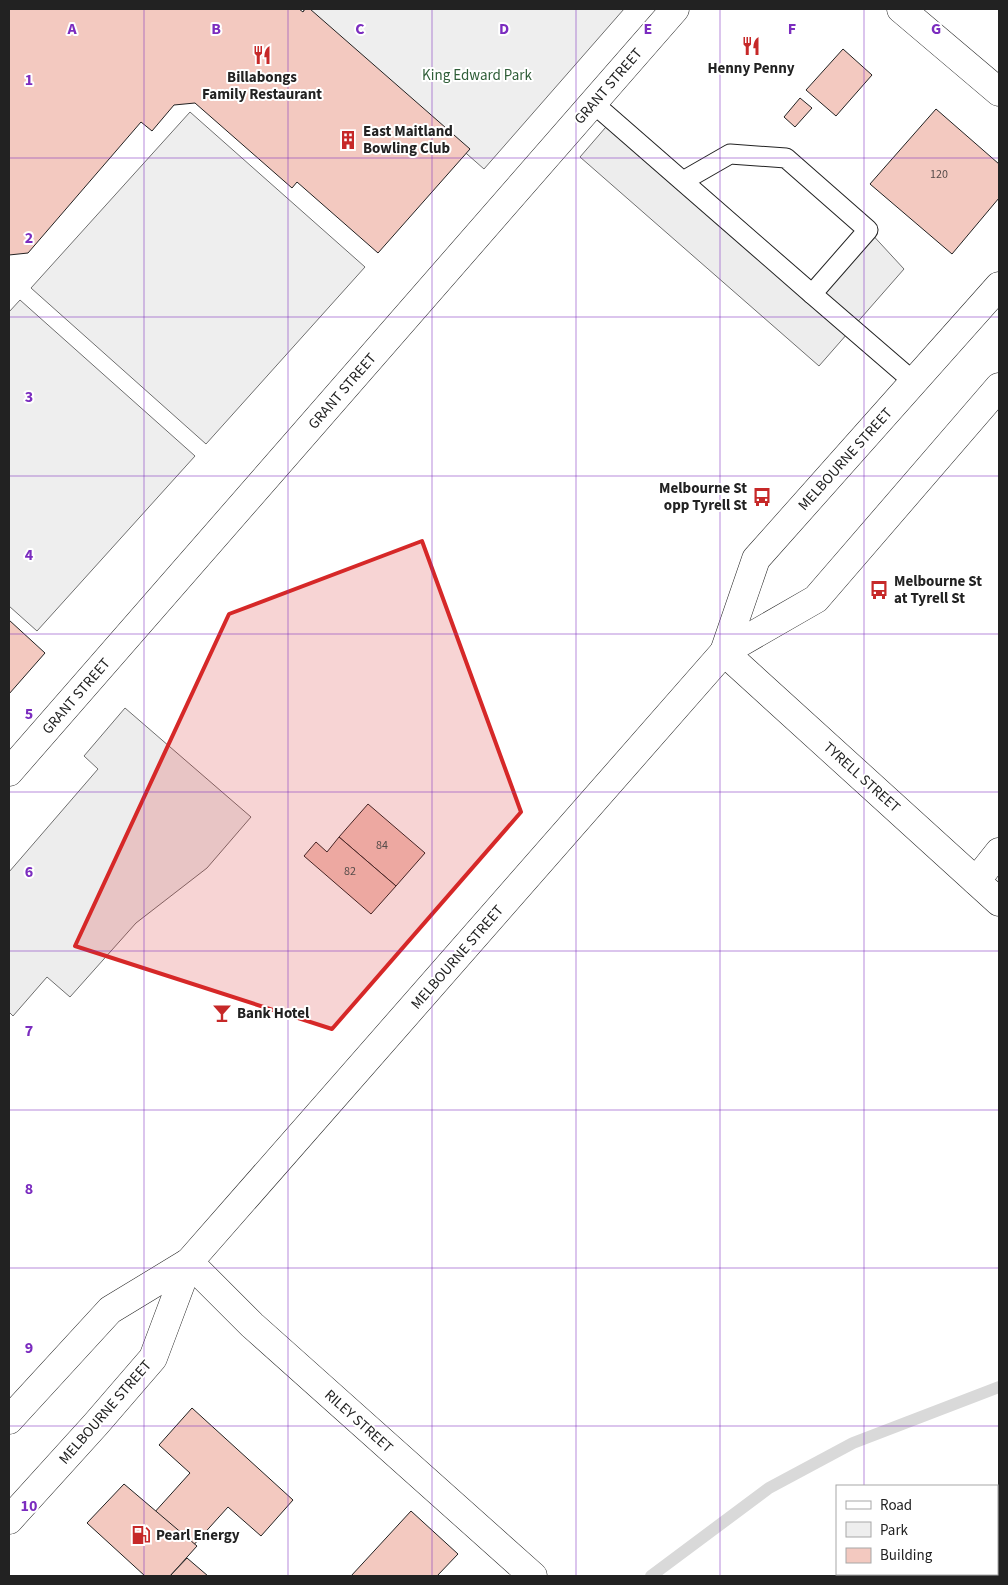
<svg xmlns="http://www.w3.org/2000/svg" width="1008" height="1585" font-family="'Source Sans 3',sans-serif">
<style>
.green{fill:#eee;stroke:#6f6f6f}
.parking{fill:#ededed;stroke:#6f6f6f}
.lines{fill:none;stroke-linecap:round;stroke-linejoin:round}
.stream{stroke:#d9d9d9;stroke-width:12}
.building{fill:#f3c9c0;stroke:#222}
.lane-casing{stroke:#222;stroke-width:21}
.street-casing{stroke:#222;stroke-width:29}
.primary-casing{stroke:#222;stroke-width:29}
.highway-casing{stroke:#222;stroke-width:29}
.lane{stroke:#fff;stroke-width:19}
.street{stroke:#fff;stroke-width:28}
.primary{stroke:#fff;stroke-width:28}
.highway{stroke:#fff;stroke-width:28}
.marked{fill:#d62828;fill-opacity:0.2;stroke:#d62828;stroke-width:4;stroke-linejoin:round}
.grid{fill:none;stroke:#7b2cbf;stroke-width:1;stroke-opacity:0.55}
.labels{text-anchor:middle;stroke-width:4;stroke-linejoin:round;paint-order:stroke}
.number-label{font-size:12px;fill:#564c4a}
.poi-label{font-size:15px;font-weight:bold;fill:#222;stroke:#fff;text-anchor:start}
.park-label{font-size:15px;fill:#2f5e38;stroke:#fff}
.street-label{font-size:15px;fill:#222;stroke:#fff}
.grid-label{font-size:16px;text-anchor:middle;font-weight:bold;fill:#7b2cbf;stroke:#fff;stroke-width:4;stroke-linejoin:round;paint-order:stroke}
</style>
<rect width="100%" height="100%" fill="#fff"/>
<g class="green">
<polygon points="302,9 624,9 484,169"/>
<polygon points="190,112 365,267 206,444 31,288"/>
<polygon points="20,300 195,456 37,631 9,606 9,312"/>
</g>
<g class="parking">
<polygon points="612,120 812,294 868,230 904,269 819,366 580,157"/>
<polygon points="125,708 251,817 207,868 136,923 70,997 47,977 13,1016 9,1012 9,872 98,769 84,756"/>
</g>
<g class="lines">
<polyline class="stream" points="651,1576 769,1488 853,1443 999,1387"/>
</g>
<g class="building">
<polygon points="9,9 299,9 303,12 305,9 310,9 470,149 378,253 297,182 292,188 195,103 174,105 152,131 141,122 28,253 9,255"/>
<polygon points="843,49 872,75 836,116 806,90"/>
<polygon points="800,98 812,108 795,127 784,117"/>
<polygon points="936,109 999,164 999,198 952,254 870,184"/>
<polygon points="9,620 45,653 9,694"/>
<polygon points="368,804 425,853 396,886 339,837"/>
<polygon points="339,837 396,886 371,914 304,856 316,842 327,852"/>
<polygon points="192,1408 293,1500 261,1536 228,1507 191,1548 153,1514 190,1473 159,1445"/>
<polygon points="124,1484 197,1546 170,1576 145,1576 87,1523"/>
<polygon points="411,1511 458,1554 437,1576 351,1576"/>
<polygon points="187,1558 208,1576 170,1576"/>
</g>
<g class="lines">
<g class="lane-casing">
<g id="lane">
<polyline points="593,103 812,294 868,230 786,158 730,154 683,181"/>
<polyline points="812,294 914,382"/>
</g>
</g>
<g class="street-casing">
<g id="street">
<polyline points="724,652 999,902"/>
<polyline points="9,772 675,9"/>
<polyline points="976,881 999,852"/>
<polyline points="189,1262 252,1325 533,1576"/>
</g>
</g>
<g class="primary-casing">
<g id="primary">
<polyline points="724,652 756,559 999,286"/>
<polyline points="9,1420 110,1310 189,1262 724,652 816,599 999,387"/>
<polyline points="9,1520 96,1424 153,1358 189,1262"/>
</g>
</g>
<g class="highway-casing">
<polyline id="highway" points="901,9 999,92"/>
</g>
<use href="#lane" class="lane"/>
<use href="#street" class="street"/>
<use href="#primary" class="primary"/>
<use href="#highway" class="highway"/>
</g>
<path class="marked" d="M422,541L521,812L332,1029L75,946L229,614Z"/>
<path class="grid" d="M144,9V1576M288,9V1576M432,9V1576M576,9V1576M720,9V1576M864,9V1486M9,158H999M9,317H999M9,476H999M9,634H999M9,792H999M9,951H999M9,1110H999M9,1268H999M9,1426H999M864,1574V1576"/>
<defs>
<g id="restaurant-bare" transform="scale(1.5)"><path d="M-5-6h1v4h1v-4h1v4h1v-4h1v5L-1.5 .5V6h-2V.5L-5-1ZM5-6V6H3V1.5H1.5Q1.5-4 5-6Z" fill="#c62828" stroke="#fff" stroke-width="2.5" paint-order="stroke"/></g>
<g id="building-bare" transform="scale(1.5)"><path d="M-4-6H4V6H1V3H-1V6H-4ZM-2.5-4.3h1.7v1.8h-1.7ZM.8-4.3h1.7v1.8H.8ZM-2.5-1h1.7V.8h-1.7ZM.8-1h1.7V.8H.8Z" fill="#c62828" stroke="#fff" stroke-width="2.5" paint-order="stroke"/></g>
<g id="bus-bare" transform="scale(1.5)"><path d="M-5-6H5V4H4V6H2V4H-2V6H-4V4H-5ZM-3.5-4V0h7V-4ZM-3.5 1.2v1.5H-2V1.2ZM2 1.2v1.5H3.5V1.2Z" fill="#c62828" stroke="#fff" stroke-width="2.5" paint-order="stroke"/></g>
<g id="bar-bare" transform="scale(1.5)"><path d="M-6-5H6L.8 .8V4.5H3.5V6h-7V4.5H-.8V.8Z" fill="#c62828" stroke="#fff" stroke-width="2.5" paint-order="stroke"/></g>
<g id="fuel-bare" transform="scale(1.5)"><path d="M-5.5-6h7V0h2V4h1.3V-2.5L3-4.5l.8-.8L6-3V5H2.5V1h-1V6h-7ZM-4.2-4.7v3.2H.2V-4.7Z" fill="#c62828" stroke="#fff" stroke-width="2.5" paint-order="stroke"/></g>
</defs>
<g fill-rule="evenodd">
<use href="#restaurant-bare" x="751" y="46"/>
<use href="#restaurant-bare" x="262" y="55"/>
<use href="#building-bare" x="348" y="140"/>
<use href="#bus-bare" x="762" y="497"/>
<use href="#bus-bare" x="879" y="590"/>
<use href="#bar-bare" x="222" y="1013"/>
<use href="#fuel-bare" x="141" y="1535"/>
</g>
<g class="labels">
<g class="number-label">
<text x="939" y="178">120</text>
<text x="382" y="849">84</text>
<text x="350" y="875">82</text>
</g>
<g class="poi-label">
<text x="751" y="73" text-anchor="middle">Henny Penny</text>
<text x="262" y="82" text-anchor="middle">Billabongs<tspan x="262" dy="17">Family Restaurant</tspan></text>
<text x="363" y="136">East Maitland<tspan x="363" dy="17">Bowling Club</tspan></text>
<text x="747" y="493" text-anchor="end">Melbourne St<tspan x="747" dy="17">opp Tyrell St</tspan></text>
<text x="894" y="586">Melbourne St<tspan x="894" dy="17">at Tyrell St</tspan></text>
<text x="237" y="1018">Bank Hotel</text>
<text x="156" y="1540">Pearl Energy</text>
</g>
<g class="park-label">
<text x="477" y="80">King Edward Park</text>
</g>
<g class="street-label">
<text transform="translate(608 86) rotate(-49)" y="5">GRANT STREET</text>
<text transform="translate(342 391) rotate(-49)" y="5">GRANT STREET</text>
<text transform="translate(845 459) rotate(-48)" y="5">MELBOURNE STREET</text>
<text transform="translate(76 696) rotate(-49)" y="5">GRANT STREET</text>
<text transform="translate(862 777) rotate(42)" y="5">TYRELL STREET</text>
<text transform="translate(457 957) rotate(-49)" y="5">MELBOURNE STREET</text>
<text transform="translate(105 1412) rotate(-49)" y="5">MELBOURNE STREET</text>
<text transform="translate(359 1421) rotate(42)" y="5">RILEY STREET</text>
</g>
</g>
<g class="grid-label">
<text x="72" y="34">A</text>
<text x="216" y="34">B</text>
<text x="360" y="34">C</text>
<text x="504" y="34">D</text>
<text x="648" y="34">E</text>
<text x="792" y="34">F</text>
<text x="936" y="34">G</text>
<text x="29" y="85">1</text>
<text x="29" y="243">2</text>
<text x="29" y="402">3</text>
<text x="29" y="560">4</text>
<text x="29" y="719">5</text>
<text x="29" y="877">6</text>
<text x="29" y="1036">7</text>
<text x="29" y="1194">8</text>
<text x="29" y="1353">9</text>
<text x="29" y="1511">10</text>
</g>
<rect width="1008" height="1585" fill="none" stroke="#222222" stroke-width="20"/>
<rect x="836" y="1485" width="162" height="90" fill="#ffffff" stroke="#a7a7a7"/>
<rect x="846" y="1501" width="25" height="8" fill="#ffffff" stroke="#a7a7a7"/>
<text x="880" y="1510" font-size="15" fill="#222222">Road</text>
<rect x="846" y="1522" width="25" height="15" fill="#eeeeee" stroke="#a7a7a7"/>
<text x="880" y="1535" font-size="15" fill="#222222">Park</text>
<rect x="846" y="1548" width="25" height="15" fill="#f3c9c0" stroke="#a7a7a7"/>
<text x="880" y="1560" font-size="15" fill="#222222">Building</text>
</svg>
